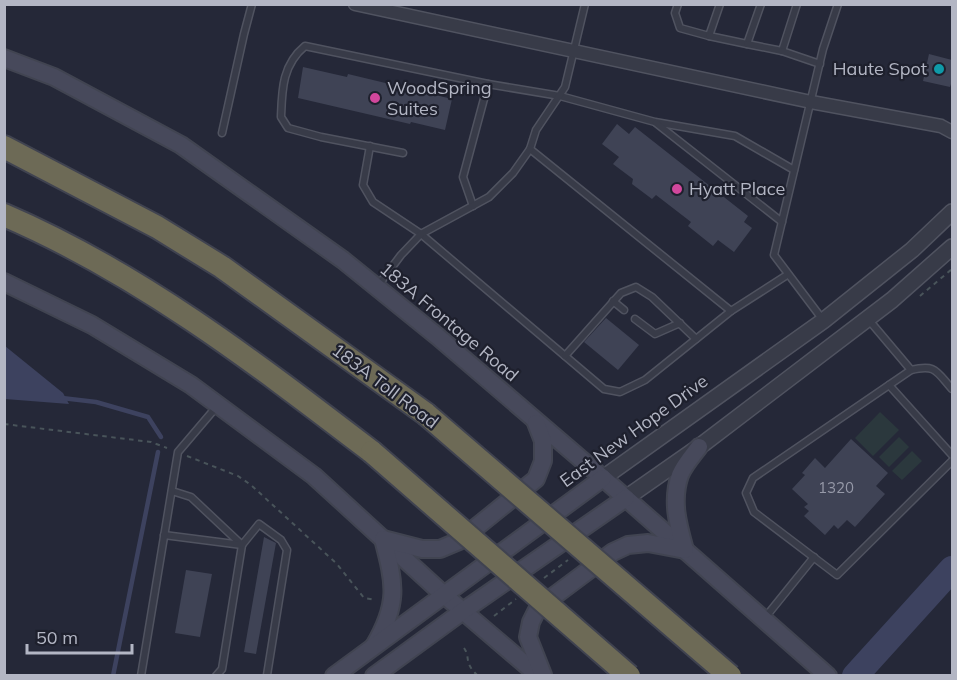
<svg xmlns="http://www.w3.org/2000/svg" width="957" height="680" font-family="Mulish,sans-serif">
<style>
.green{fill:#2b383d}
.water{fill:#3d425f}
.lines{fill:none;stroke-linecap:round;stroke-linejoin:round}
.stream{stroke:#3d425f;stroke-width:4.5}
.river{stroke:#3d425f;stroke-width:26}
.building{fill:#3f4355}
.service-casing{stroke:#505360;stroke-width:9}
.minor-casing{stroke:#505360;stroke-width:15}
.tertiary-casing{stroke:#505360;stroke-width:18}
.secondary-casing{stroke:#414451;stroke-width:20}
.motorway-casing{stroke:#404350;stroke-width:26}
.path{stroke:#49545a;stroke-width:2;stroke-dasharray:4.5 4.5;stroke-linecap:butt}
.service{stroke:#383b48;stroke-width:6}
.minor{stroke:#383b48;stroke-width:12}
.tertiary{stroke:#383b48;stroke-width:15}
.secondary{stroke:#47495b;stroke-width:16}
.motorway{stroke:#6d6a56;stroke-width:22}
.motorway-bridge-casing{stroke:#404350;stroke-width:26;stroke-linecap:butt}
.motorway-bridge{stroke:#6d6a56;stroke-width:22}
.culture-dot{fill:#0f9aa8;stroke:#1e202d;stroke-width:2}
.hotel-dot{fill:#d1479c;stroke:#1e202d;stroke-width:2}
.labels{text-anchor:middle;stroke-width:4.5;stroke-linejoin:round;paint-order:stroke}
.number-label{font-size:15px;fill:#9699a8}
.poi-label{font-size:18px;fill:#b3b6c4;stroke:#1e202d;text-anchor:start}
.street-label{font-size:18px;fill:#b3b6c4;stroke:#1e202d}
</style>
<rect width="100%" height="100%" fill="#252838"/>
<g class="green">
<polygon points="880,412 899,430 873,456 855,438"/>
<polygon points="899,437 909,447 889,467 879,457"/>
<polygon points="912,451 922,461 902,480 892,471"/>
</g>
<polygon class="water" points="5,346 63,393 69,404 5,399"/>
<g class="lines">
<g class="stream">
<polyline points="62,398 96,402 148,417 161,437"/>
<polyline points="113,676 158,452"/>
</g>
<polyline class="river" points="855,676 952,569"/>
</g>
<g class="building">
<polygon points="929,54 952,60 952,81 950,87 923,81"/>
<polygon points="303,67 347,77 348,74 452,99 445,130 411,122 410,124 298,98"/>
<polygon points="617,124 629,134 635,127 748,216 744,222 752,228 734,252 718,240 713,246 688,226 691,222 656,195 652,199 632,184 633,179 613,164 619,157 602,144"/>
<polygon points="606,318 639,345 618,370 584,342"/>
<polygon points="851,439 888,473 876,486 885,494 855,527 847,520 838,529 834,525 825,535 804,516 809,511 804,507 808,504 792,489 805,475 802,473 815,458 825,468"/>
<polygon points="264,537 276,543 256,654 244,652"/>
<polygon points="186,570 212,574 200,637 175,633"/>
</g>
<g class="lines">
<g class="service-casing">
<g id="service">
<polyline points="678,4 675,13 680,28 709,36 720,4"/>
<polyline points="709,36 747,44 761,4"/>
<polyline points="747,44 782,51 797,4"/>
<polyline points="782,51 820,64"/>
<polyline points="488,84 560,96 655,122 735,136 794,170"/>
<polyline points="656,123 782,222"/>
<polyline points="222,133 244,34 252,4"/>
<polyline points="370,146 363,185 373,202 421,234 604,389 620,392 645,380 731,311"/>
<polyline points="530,149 731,311 787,275"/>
<path d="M403,153L321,137L288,128L281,117C282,90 282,65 305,46L488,84L463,177L473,206"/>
<polyline points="377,287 401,255 421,234 489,197 513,173 530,149 536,130 565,87 585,4"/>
<polyline points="613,301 624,310"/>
<polyline points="635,319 655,334 680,323"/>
<polyline points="868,319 911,370"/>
<polyline points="823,320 774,255 823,49 838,4"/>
<polyline points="565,356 621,293 636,287 652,297 696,339"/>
<polyline points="889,385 952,455"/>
<path d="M952,389C936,371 936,364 911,370L753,478L746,493L754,512L837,575L952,461"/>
<polyline points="172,491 191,497 242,545 222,669 216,676"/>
<polyline points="164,535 242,545 259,524 281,540 287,550 267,675"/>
<polyline points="764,619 814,557"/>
<polyline points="141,676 178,452 218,405"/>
</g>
</g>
<g class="minor-casing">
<polyline id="minor" points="355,4 811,102 941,126 952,132"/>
</g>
<g class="tertiary-casing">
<g id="tertiary">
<polyline points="603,478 823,321 912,250 952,212"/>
<polyline points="626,498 699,447 892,300 952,247"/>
</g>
</g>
<g class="secondary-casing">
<g id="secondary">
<polyline points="4,58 54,77 181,145 343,260 437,336 603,478 828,676"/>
<polyline points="4,282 92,325 191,385 314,476 444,595 539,676"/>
<path d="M374,646C399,604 395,584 383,539L422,549H440L459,541L536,479L543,461V441L536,423"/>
<path d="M543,675L528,637L531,622L538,608L613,552L628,545L648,543L685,550C678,525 671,501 680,475C684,465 693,455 699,447"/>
<polyline points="334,676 603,478"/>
<polyline points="374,676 463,611 626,498"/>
</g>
</g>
<g class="motorway-casing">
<g id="motorway">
<polyline points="4,147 157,227 222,267 426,414"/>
<path d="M4,215C139,273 257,364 372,452"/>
</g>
</g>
<g class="path">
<polyline points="920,296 952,269"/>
<polyline points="4,424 151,442 167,448"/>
<polyline points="187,456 238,476 251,485 337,564 364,598 376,600"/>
<polyline points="544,578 568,560"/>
<polyline points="494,616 516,599"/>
<path d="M464,648C471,658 463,662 478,676"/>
</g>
<use href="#service" class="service"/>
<use href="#minor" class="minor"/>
<use href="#tertiary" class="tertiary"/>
<use href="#secondary" class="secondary"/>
<use href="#motorway" class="motorway"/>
<g class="motorway-bridge-casing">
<g id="motorway-bridge">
<polyline points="426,414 730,676"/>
<polyline points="372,452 629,676"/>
</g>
</g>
<use href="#motorway-bridge" class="motorway-bridge"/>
</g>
<circle class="culture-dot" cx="939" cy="69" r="6"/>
<g class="hotel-dot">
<circle cx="375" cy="98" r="6"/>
<circle cx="677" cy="189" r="6"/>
</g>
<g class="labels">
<g class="number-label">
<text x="836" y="493">1320</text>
</g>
<g class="poi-label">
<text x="927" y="75" text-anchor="end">Haute Spot</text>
<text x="387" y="94">WoodSpring<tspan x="387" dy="21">Suites</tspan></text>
<text x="689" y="195">Hyatt Place</text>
</g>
<g class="street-label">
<text transform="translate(449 322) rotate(40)" y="6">183A Frontage Road</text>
<text transform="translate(385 386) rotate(37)" y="6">183A Toll Road</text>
<text transform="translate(634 431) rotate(-36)" y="6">East New Hope Drive</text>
</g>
</g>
<rect width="957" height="680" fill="none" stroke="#b3b6c4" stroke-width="12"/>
<path d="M27 644v9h105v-9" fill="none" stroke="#b3b6c4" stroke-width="3"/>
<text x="36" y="644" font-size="18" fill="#b3b6c4" stroke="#1e202d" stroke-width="4.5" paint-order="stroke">50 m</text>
</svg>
